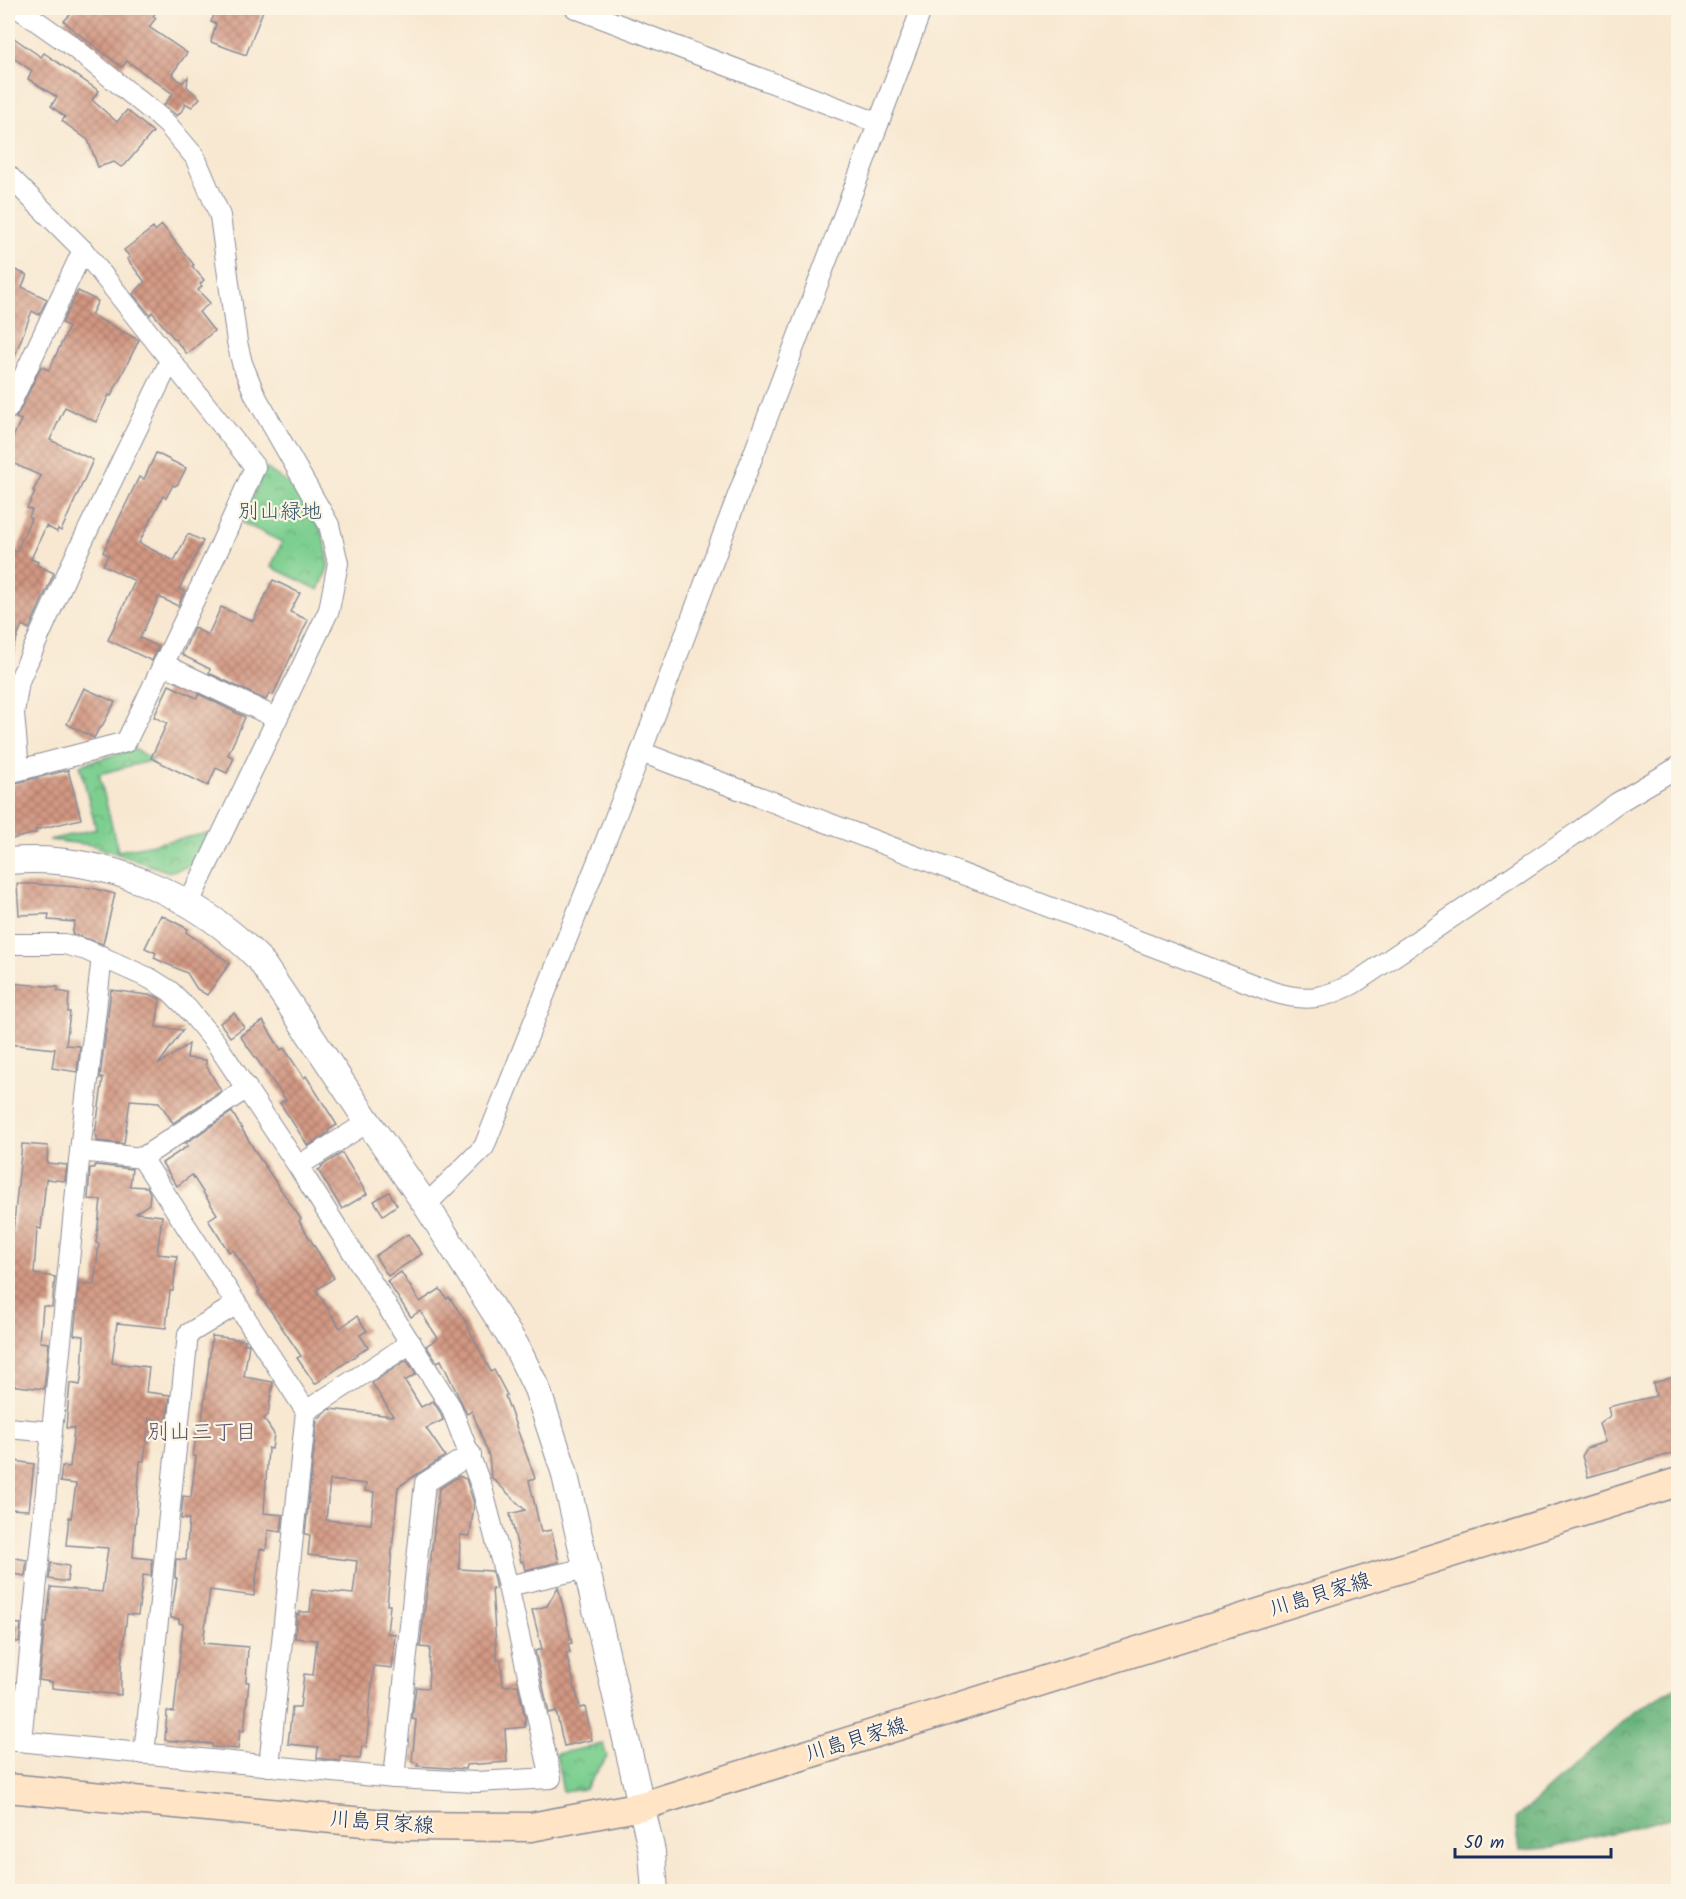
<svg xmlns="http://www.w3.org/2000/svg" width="1686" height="1899" font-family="Kalam,'Klee One',sans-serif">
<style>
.forest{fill:url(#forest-crowns);stroke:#40706c;stroke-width:1.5}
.park{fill:url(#park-crowns);stroke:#4c7f77;stroke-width:1.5}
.building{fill:url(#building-cross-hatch);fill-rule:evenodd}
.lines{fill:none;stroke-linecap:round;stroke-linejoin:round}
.minor-casing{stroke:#8a8c98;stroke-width:22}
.tertiary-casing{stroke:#8a8c98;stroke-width:28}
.secondary-casing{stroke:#8a8c98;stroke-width:31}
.minor{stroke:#fff;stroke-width:20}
.tertiary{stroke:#fff;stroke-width:26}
.secondary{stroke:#ffe4c6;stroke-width:28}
.labels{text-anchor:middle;stroke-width:4.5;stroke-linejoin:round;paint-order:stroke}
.park-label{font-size:21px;fill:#34576a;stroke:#fcf5e5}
.street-label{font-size:21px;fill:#1b2f5e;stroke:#fcf5e5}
.neighbourhood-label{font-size:22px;fill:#5b546b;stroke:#fcf5e5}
</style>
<defs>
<pattern id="forest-crowns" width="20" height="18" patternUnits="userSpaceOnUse" patternTransform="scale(1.5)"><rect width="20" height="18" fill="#66b27a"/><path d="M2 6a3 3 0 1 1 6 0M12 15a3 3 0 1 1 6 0" fill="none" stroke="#539167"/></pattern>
<pattern id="park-crowns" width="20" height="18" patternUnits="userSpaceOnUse" patternTransform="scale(1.5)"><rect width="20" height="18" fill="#7dcf90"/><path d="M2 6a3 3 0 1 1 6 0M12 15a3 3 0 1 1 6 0" fill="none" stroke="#66a879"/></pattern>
<pattern id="building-cross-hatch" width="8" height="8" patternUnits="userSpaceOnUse" patternTransform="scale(1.5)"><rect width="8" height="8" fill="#d39882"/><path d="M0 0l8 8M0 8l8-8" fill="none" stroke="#aa7c6e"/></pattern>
</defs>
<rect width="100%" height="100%" fill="#fcf5e5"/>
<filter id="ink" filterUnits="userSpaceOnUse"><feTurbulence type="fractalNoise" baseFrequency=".0167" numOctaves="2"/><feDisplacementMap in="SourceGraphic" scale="12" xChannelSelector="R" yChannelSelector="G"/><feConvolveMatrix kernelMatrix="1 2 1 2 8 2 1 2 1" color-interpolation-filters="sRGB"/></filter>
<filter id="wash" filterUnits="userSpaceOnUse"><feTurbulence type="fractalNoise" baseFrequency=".008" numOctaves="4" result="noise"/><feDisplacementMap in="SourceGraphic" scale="24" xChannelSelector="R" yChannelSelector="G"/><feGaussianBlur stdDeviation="1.35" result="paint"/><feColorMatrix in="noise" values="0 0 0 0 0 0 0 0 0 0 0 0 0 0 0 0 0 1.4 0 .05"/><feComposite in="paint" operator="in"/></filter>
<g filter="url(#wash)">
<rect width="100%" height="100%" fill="#f8e8d1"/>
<polygon class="forest" points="1678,1686 1678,1816 1552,1848 1520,1850 1515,1819 1633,1713"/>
<g class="park">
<polygon points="266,468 303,494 322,533 328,555 328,568 319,590 271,567 282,542 241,522"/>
<polygon points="134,749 153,760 99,774 118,851 209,833 192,865 169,872 92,845 49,840 96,829 80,765"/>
<polygon points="603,1744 607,1757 585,1789 563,1792 556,1754"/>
</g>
<g id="blocks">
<g class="building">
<polygon points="77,8 159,8 153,16 156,18 149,27 187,53 172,74 182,83 188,77 187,87 200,98 192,107 185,103 185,107 177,116 164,105 173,94 127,61 122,67 76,32 64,21"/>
<polygon points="217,8 264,8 246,55 211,42 216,24 211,22"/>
<polygon points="14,38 41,57 44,53 99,91 92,100 117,122 127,110 153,132 125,165 121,167 114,162 98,167 88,140 62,121 65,117 51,106 57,97 28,79 32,71 8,54 8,47"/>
<polygon points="162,225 194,265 192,266 204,280 200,284 202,286 198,290 210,303 199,312 214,331 187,354 152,312 150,315 133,294 145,282 127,259 130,257 124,250 149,231 153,228 155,231"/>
<polygon points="8,267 27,275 22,287 47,299 39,315 32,311 9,371"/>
<polygon points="78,291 98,301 91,315 139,340 111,396 109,395 96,422 65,407 50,440 93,460 61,531 58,529 57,532 46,526 31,559 38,562 37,565 54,573 29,629 22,625 9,658 8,562 13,550 16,552 31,519 29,517 32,510 27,508 35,492 33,491 41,476 8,461 8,448 21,420 16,418 41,367 49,370 69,327 62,323"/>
<polygon points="156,453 186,468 178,484 175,486 173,485 166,498 163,496 139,543 174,561 188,534 203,541 179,589 185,591 178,606 159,597 140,638 158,647 152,661 108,640 135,581 103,565 108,555 103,552 139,477 144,479"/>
<polygon points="273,580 300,593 290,612 308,620 273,695 269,693 266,700 209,673 210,669 182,655 194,628 208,635 221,607 253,621"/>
<polygon points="169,685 197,698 199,694 245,717 228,755 234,758 227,773 216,768 208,786 151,758 167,723 154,717"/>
<polygon points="84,688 115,702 101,728 99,728 94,738 67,724"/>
<polygon points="68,770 81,819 35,830 36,833 8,840 8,785"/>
<polygon points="17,884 35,884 92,888 115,894 103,944 72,934 75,922 48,920 49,914 19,915"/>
<polygon points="161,915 188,929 186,932 230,963 207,995 197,989 187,973 154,958 156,953 145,948"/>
<polygon points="8,983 58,987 58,991 69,993 68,1012 70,1012 66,1045 80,1046 77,1072 52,1068 55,1049 8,1044"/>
<polygon points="111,990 155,996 160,999 156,1027 183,1030 158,1065 189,1044 187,1058 206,1060 206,1065 221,1091 173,1123 159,1102 130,1100 124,1144 97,1141 97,1136 95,1135 103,1078 100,1078"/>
<polygon points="234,1013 244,1027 230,1037 220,1023"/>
<polygon points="263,1021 281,1050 284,1048 304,1078 306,1076 337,1125 328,1130 329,1132 308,1146 280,1103 286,1100 240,1036"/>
<polygon points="232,1112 258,1156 301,1219 299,1221 334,1278 316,1290 340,1328 357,1316 367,1331 360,1335 368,1347 315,1384 297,1358 301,1356 258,1292 260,1291 233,1250 229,1252 208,1220 217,1214 192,1175 177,1186 162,1163 188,1146 186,1143"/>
<polygon points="22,1144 48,1146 47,1163 67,1165 65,1181 46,1179 41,1229 37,1228 34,1274 55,1277 52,1307 43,1306 40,1342 49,1343 44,1389 8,1385 8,1256 9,1233 13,1233"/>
<polygon points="342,1153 367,1194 342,1209 318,1170 322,1168 321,1166"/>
<polygon points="95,1165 132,1169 130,1186 147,1187 150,1193 149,1204 136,1213 162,1216 157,1254 177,1256 173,1291 170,1291 166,1328 117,1323 112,1363 149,1367 146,1392 170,1395 167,1421 149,1418 144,1461 140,1461 133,1557 152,1559 151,1576 143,1575 138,1615 127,1614 121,1667 121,1695 52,1688 52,1682 39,1680 45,1622 47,1622 51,1587 102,1592 108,1548 66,1545 69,1517 71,1518 76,1484 60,1482 62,1466 70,1467 74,1428 66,1428 70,1383 80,1385 82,1374 84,1336 74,1335 79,1284 94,1285 99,1244 96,1243 101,1200 88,1199 90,1168 94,1168"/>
<polygon points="389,1192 397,1205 383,1215 374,1201"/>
<polygon points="408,1234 422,1254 388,1276 375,1256"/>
<polygon points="401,1272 420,1302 440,1289 447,1299 449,1297 462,1316 491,1372 494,1370 507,1395 505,1396 535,1478 529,1480 541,1532 551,1530 559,1562 525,1570 523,1561 521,1562 510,1514 525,1510 491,1477 489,1456 472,1411 467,1414 441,1360 437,1362 426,1346 438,1338 420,1311 411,1317 387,1281"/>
<polygon points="212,1336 245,1340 244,1344 249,1344 244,1377 273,1382 268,1415 264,1419 274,1434 272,1449 268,1448 264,1513 283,1515 281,1532 268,1530 266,1550 260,1549 254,1596 210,1590 203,1643 248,1647 246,1682 249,1682 244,1731 240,1730 238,1749 212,1747 212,1744 165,1740 167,1711 174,1712 183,1624 179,1623 179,1619 171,1618 177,1578 175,1578 176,1559 186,1560 189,1519 181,1519 183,1496 191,1497 196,1456 193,1456 197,1430 201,1430"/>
<path d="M405,1361L408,1362L416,1374L405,1381L404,1379L421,1407L433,1401L440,1412L443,1420L426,1428L445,1456L398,1487L387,1605H390L387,1633L395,1634L392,1668L374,1666L368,1719H369L366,1747L362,1746L360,1759L340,1756V1761L317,1758L318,1747L288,1744L292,1707H300L304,1674L313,1675L317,1640L295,1638L297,1614L299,1615V1612H310L312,1590L353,1594L357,1561L308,1555L310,1535L305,1534L317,1421L321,1416L330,1409L393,1416L372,1383ZM330,1480L366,1484L365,1491L374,1492L371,1524L326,1520Z"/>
<polygon points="1674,1377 1678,1392 1678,1452 1588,1477 1582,1456 1587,1448 1605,1442 1599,1424 1610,1416 1608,1407 1656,1396 1653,1383"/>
<polygon points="8,1460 34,1464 29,1510 8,1509"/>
<polygon points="459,1476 466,1479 474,1503 470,1536 460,1535 459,1569 492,1571 496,1589 492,1588 497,1660 501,1660 503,1686 518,1685 525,1718 525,1727 505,1729 507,1762 466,1765 465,1769 417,1766 418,1763 412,1762 416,1720 412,1719 416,1687 428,1688 430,1648 420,1647 439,1489"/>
<polygon points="10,1557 27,1560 25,1576 8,1573"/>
<polygon points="51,1563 69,1566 67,1582 49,1579"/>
<polygon points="558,1587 572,1643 568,1644 570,1652 566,1653 580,1708 585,1707 592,1740 564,1746 556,1711 549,1713 535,1651 542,1649 532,1610 547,1606"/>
<polygon points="8,1623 21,1624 19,1642 8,1641"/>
</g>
</g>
</g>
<g filter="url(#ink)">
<use href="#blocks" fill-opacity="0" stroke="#8a8c98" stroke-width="1.5"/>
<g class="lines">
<g class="minor-casing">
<g id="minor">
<polyline points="18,8 72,46 157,115 167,124 195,157 220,216 237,342 242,363 255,395 329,525 338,563 329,610 189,903"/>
<polyline points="575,8 878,123"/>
<polyline points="8,175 83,250 255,467 220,546 126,742 8,773"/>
<polyline points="8,409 83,250"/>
<polyline points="163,664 276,718"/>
<path d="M641,752L1273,992C1306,1002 1323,999 1353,984L1575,834L1617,803L1678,767"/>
<polyline points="19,770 14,713 19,681 71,565 170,361"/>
<polyline points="8,944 64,944 86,950 151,979 170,991 187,1008 216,1043 298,1166 451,1407 482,1488 508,1586 551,1778 476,1782 394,1778 8,1740"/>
<polyline points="80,1151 142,1158 247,1088"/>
<polyline points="142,1158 306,1411 269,1766"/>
<polyline points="298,1166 368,1122"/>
<polyline points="426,1205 484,1147 641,752 922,8"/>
<polyline points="306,1411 411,1343"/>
<polyline points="8,1428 52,1432"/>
<polyline points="508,1586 587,1568"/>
<polyline points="21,1741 80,1151 102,956"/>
<polyline points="144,1754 188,1334 237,1304"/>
<polyline points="394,1778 425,1483 471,1454"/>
</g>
</g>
<g class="tertiary-casing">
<path id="tertiary" d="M8,861C101,853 195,893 260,960L368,1122L426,1205L516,1346L537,1389L564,1471L652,1852L655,1892"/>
</g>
<g class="secondary-casing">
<polyline id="secondary" points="8,1788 406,1826 531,1827 642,1806 1678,1482"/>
</g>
<use href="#minor" class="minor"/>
<use href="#tertiary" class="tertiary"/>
<use href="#secondary" class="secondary"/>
</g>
</g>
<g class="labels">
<g class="park-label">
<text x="280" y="518">別山緑地</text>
</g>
<g class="street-label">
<text transform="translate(1320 1594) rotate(-17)" y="7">川島貝家線</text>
<text transform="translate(856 1739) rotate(-17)" y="7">川島貝家線</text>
<text transform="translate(382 1822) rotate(4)" y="7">川島貝家線</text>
</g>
<g class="neighbourhood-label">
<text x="202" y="1439">別山三丁目</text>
</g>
</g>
<rect width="1686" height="1899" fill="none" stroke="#fcf5e5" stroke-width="30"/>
<path d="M1455 1848v9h156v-9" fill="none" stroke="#1b2f5e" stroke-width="3"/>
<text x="1464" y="1848" font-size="18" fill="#1b2f5e" stroke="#fcf5e5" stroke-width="4.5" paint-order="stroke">50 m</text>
</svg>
